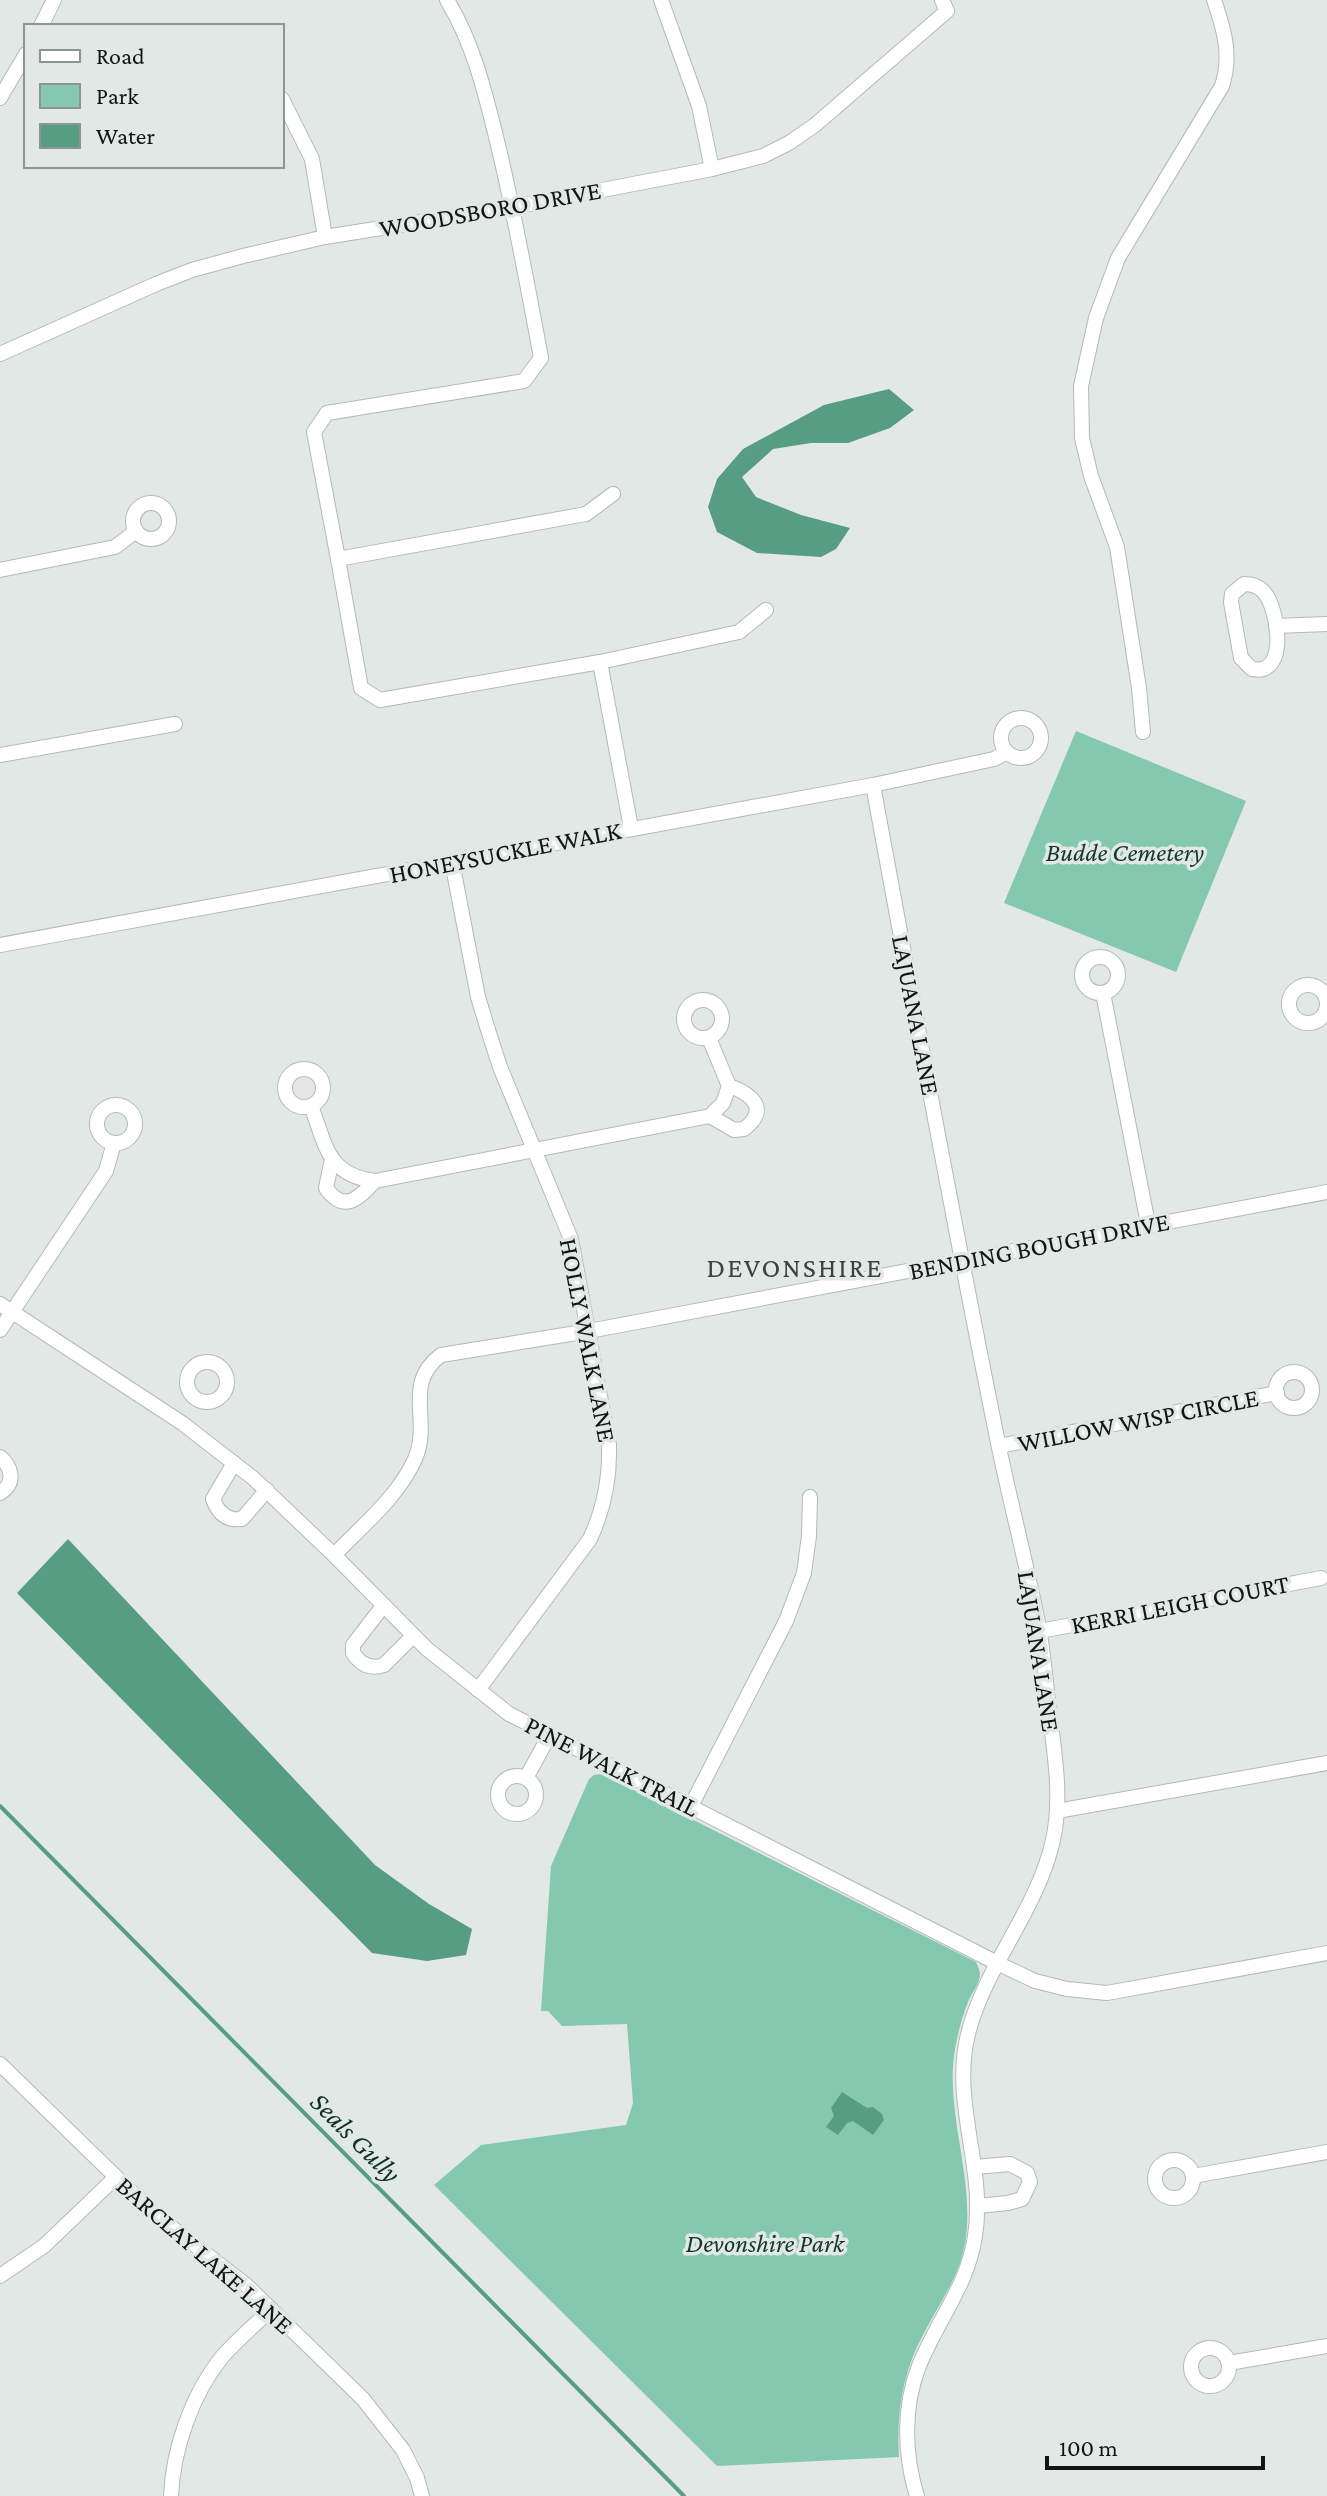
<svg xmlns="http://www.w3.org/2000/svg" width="1327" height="2496" font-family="'Crimson Pro',serif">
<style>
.green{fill:#84c9af}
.water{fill:#569d84}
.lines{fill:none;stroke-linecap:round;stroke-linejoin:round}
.stream{stroke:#569d84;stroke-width:4}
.minor-casing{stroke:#b3bab7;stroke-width:16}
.minor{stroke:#fff;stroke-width:14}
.labels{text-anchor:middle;stroke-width:7;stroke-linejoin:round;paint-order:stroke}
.street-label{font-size:26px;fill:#121514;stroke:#e1e8e5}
.park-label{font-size:26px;font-style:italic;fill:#16382c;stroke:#e1e8e5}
.neighbourhood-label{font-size:28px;letter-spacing:2px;fill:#3c423f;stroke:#e1e8e5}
.water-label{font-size:28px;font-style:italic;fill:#0f3126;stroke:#e1e8e5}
</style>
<rect width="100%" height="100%" fill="#e1e8e5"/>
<g class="green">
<polygon points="1076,731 1246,801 1176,972 1004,903"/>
<path d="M602,1774L976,1962C979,1968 981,1973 979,1980C977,1987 971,1994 968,2002C962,2017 958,2033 955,2049C944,2114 976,2178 965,2244C959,2277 939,2304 924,2333C903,2371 896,2413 899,2457L717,2466L434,2185L481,2145L626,2125L633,2103L627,2024L562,2026L548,2011H541L551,1866L589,1779L594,1775Z"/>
</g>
<g class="water">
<polygon points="889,389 914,410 890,428 848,443 811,443 773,449 742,477 756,497 801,515 850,528 836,549 821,557 757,553 717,532 708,507 717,479 743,449 824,405"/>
<polygon points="68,1539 375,1865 429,1904 472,1929 466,1955 427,1961 372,1953 17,1593"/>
<polygon points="842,2092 867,2108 873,2107 882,2114 884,2120 873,2135 853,2121 847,2123 838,2135 826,2127 834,2116 831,2108"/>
</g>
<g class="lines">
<polyline class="stream" points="0,1806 684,2496"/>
<g class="minor-casing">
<g id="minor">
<path d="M447,0C474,44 486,96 498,145C515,216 528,287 541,358L524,381L327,413L314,432L338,559L586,514L613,494"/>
<polyline points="661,0 699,106 712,169"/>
<polyline points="41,26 54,0"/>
<polyline points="0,98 26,54"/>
<polyline points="282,99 312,159 325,237"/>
<polyline points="0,354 156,284 192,270 243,256 325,237 513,207 712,169 763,156 789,143 815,125 947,11 942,0"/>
<circle cx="151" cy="521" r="18"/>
<polyline points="338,559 361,688 380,700 600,662 739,632 766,610"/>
<polyline points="0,570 115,547 136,531"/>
<path d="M1244,584C1251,584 1258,586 1263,591C1278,606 1290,677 1252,669L1241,658L1231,602L1232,594Z"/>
<polyline points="1276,626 1327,624"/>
<polyline points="600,662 631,828"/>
<circle cx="1021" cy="738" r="20"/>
<path d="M1143,732L1139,688L1117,547L1091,476L1082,438L1081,386L1096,318L1118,258L1222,86C1232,56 1224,29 1214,0"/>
<polyline points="0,755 175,724"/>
<path d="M873,785C913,1003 953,1221 997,1438C1010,1502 1027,1565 1039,1628C1044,1657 1046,1687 1050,1716C1055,1757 1062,1799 1053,1840C1038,1909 985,1966 968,2034C951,2103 986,2168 975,2236C968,2285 937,2321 919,2366C903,2406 904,2455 917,2496"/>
<path d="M452,862L478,997L489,1033L500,1067L571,1239L609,1445C610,1477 604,1509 590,1539L478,1690"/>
<polyline points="0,945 873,785 994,759 1007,752"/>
<circle cx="1100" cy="975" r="18"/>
<circle cx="1308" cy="1004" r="19"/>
<polyline points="1103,993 1148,1224"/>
<circle cx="703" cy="1019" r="19"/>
<circle cx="304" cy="1088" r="19"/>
<circle cx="116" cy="1124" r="19"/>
<path d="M311,1106C326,1145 327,1175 375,1181L710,1116L723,1103L729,1086L709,1038"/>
<path d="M710,1116L734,1130L744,1129C770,1109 752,1094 729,1086"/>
<path d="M332,1159L326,1188C344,1214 359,1198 375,1181"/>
<polyline points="0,1304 182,1423 253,1478 334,1555 427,1649 509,1714 999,1964 1035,1981 1067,1989 1107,1993 1327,1953"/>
<polyline points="0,1330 106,1171 114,1143"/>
<circle cx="207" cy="1382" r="20"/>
<circle cx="1294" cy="1390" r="18"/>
<polyline points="999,1446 1277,1393"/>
<path d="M0,1457C12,1467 16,1483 0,1493"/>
<path d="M234,1463L213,1499C218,1513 227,1521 242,1519L267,1490"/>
<path d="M334,1555C362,1526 398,1497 415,1459C432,1420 402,1384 441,1355L589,1331L1327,1192"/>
<path d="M383,1606L353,1645V1653C360,1664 370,1670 384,1665L413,1636"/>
<polyline points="1040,1631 1321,1578"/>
<circle cx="517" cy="1795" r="19"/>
<polyline points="526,1778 549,1736"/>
<polyline points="691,1806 786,1621 804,1573 809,1536 810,1497"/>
<polyline points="1057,1811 1327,1763"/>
<polyline points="0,2064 152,2212 246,2285 363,2399 403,2450 417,2478 422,2496"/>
<circle cx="1174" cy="2179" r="19"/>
<polyline points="975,2167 1010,2164 1027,2173 1030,2182 1022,2199 1008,2203 978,2206"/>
<polyline points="1193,2176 1327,2152"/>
<polyline points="0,2276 44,2246 115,2178"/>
<circle cx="1210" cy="2367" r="19"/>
<polyline points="1229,2363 1327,2346"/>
<path d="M171,2496C173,2449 192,2394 222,2357C237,2340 255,2325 271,2309"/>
</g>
</g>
<use href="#minor" class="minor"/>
</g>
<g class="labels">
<g class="street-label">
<text transform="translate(490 209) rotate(-10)" y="9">WOODSBORO DRIVE</text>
<text transform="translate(505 852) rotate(-11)" y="9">HONEYSUCKLE WALK</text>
<text transform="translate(916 1015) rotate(79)" y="9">LAJUANA LANE</text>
<text transform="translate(1039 1246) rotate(-11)" y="9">BENDING BOUGH DRIVE</text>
<text transform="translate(588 1340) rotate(79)" y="9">HOLLY WALK LANE</text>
<text transform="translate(1138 1420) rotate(-11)" y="9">WILLOW WISP CIRCLE</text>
<text transform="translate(1180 1604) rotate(-11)" y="9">KERRI LEIGH COURT</text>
<text transform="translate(1039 1651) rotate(81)" y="9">LAJUANA LANE</text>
<text transform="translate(612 1766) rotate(27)" y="9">PINE WALK TRAIL</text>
<text transform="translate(205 2255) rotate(41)" y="9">BARCLAY LAKE LANE</text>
</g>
<g class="park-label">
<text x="1125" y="861">Budde Cemetery</text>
<text x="765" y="2252">Devonshire Park</text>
</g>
<g class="neighbourhood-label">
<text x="795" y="1277">DEVONSHIRE</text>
</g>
<g class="water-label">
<text transform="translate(356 2137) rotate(45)" y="10">Seals Gully</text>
</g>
</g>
<rect x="24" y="24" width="260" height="144" fill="#e1e8e5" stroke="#8e9491" stroke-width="2"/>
<rect x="40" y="50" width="40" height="12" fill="#ffffff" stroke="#8e9491" stroke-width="2"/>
<text x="96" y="64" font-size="24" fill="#121514">Road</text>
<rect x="40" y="84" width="40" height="24" fill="#84c9af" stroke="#8e9491" stroke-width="2"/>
<text x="96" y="104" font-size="24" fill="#121514">Park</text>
<rect x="40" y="124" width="40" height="24" fill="#569d84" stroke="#8e9491" stroke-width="2"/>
<text x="96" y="144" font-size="24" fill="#121514">Water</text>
<path d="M1047 2456v12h216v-12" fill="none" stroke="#121514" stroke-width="4"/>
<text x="1059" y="2456" font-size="24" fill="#121514" stroke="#e1e8e5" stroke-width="6" paint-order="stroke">100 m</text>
</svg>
